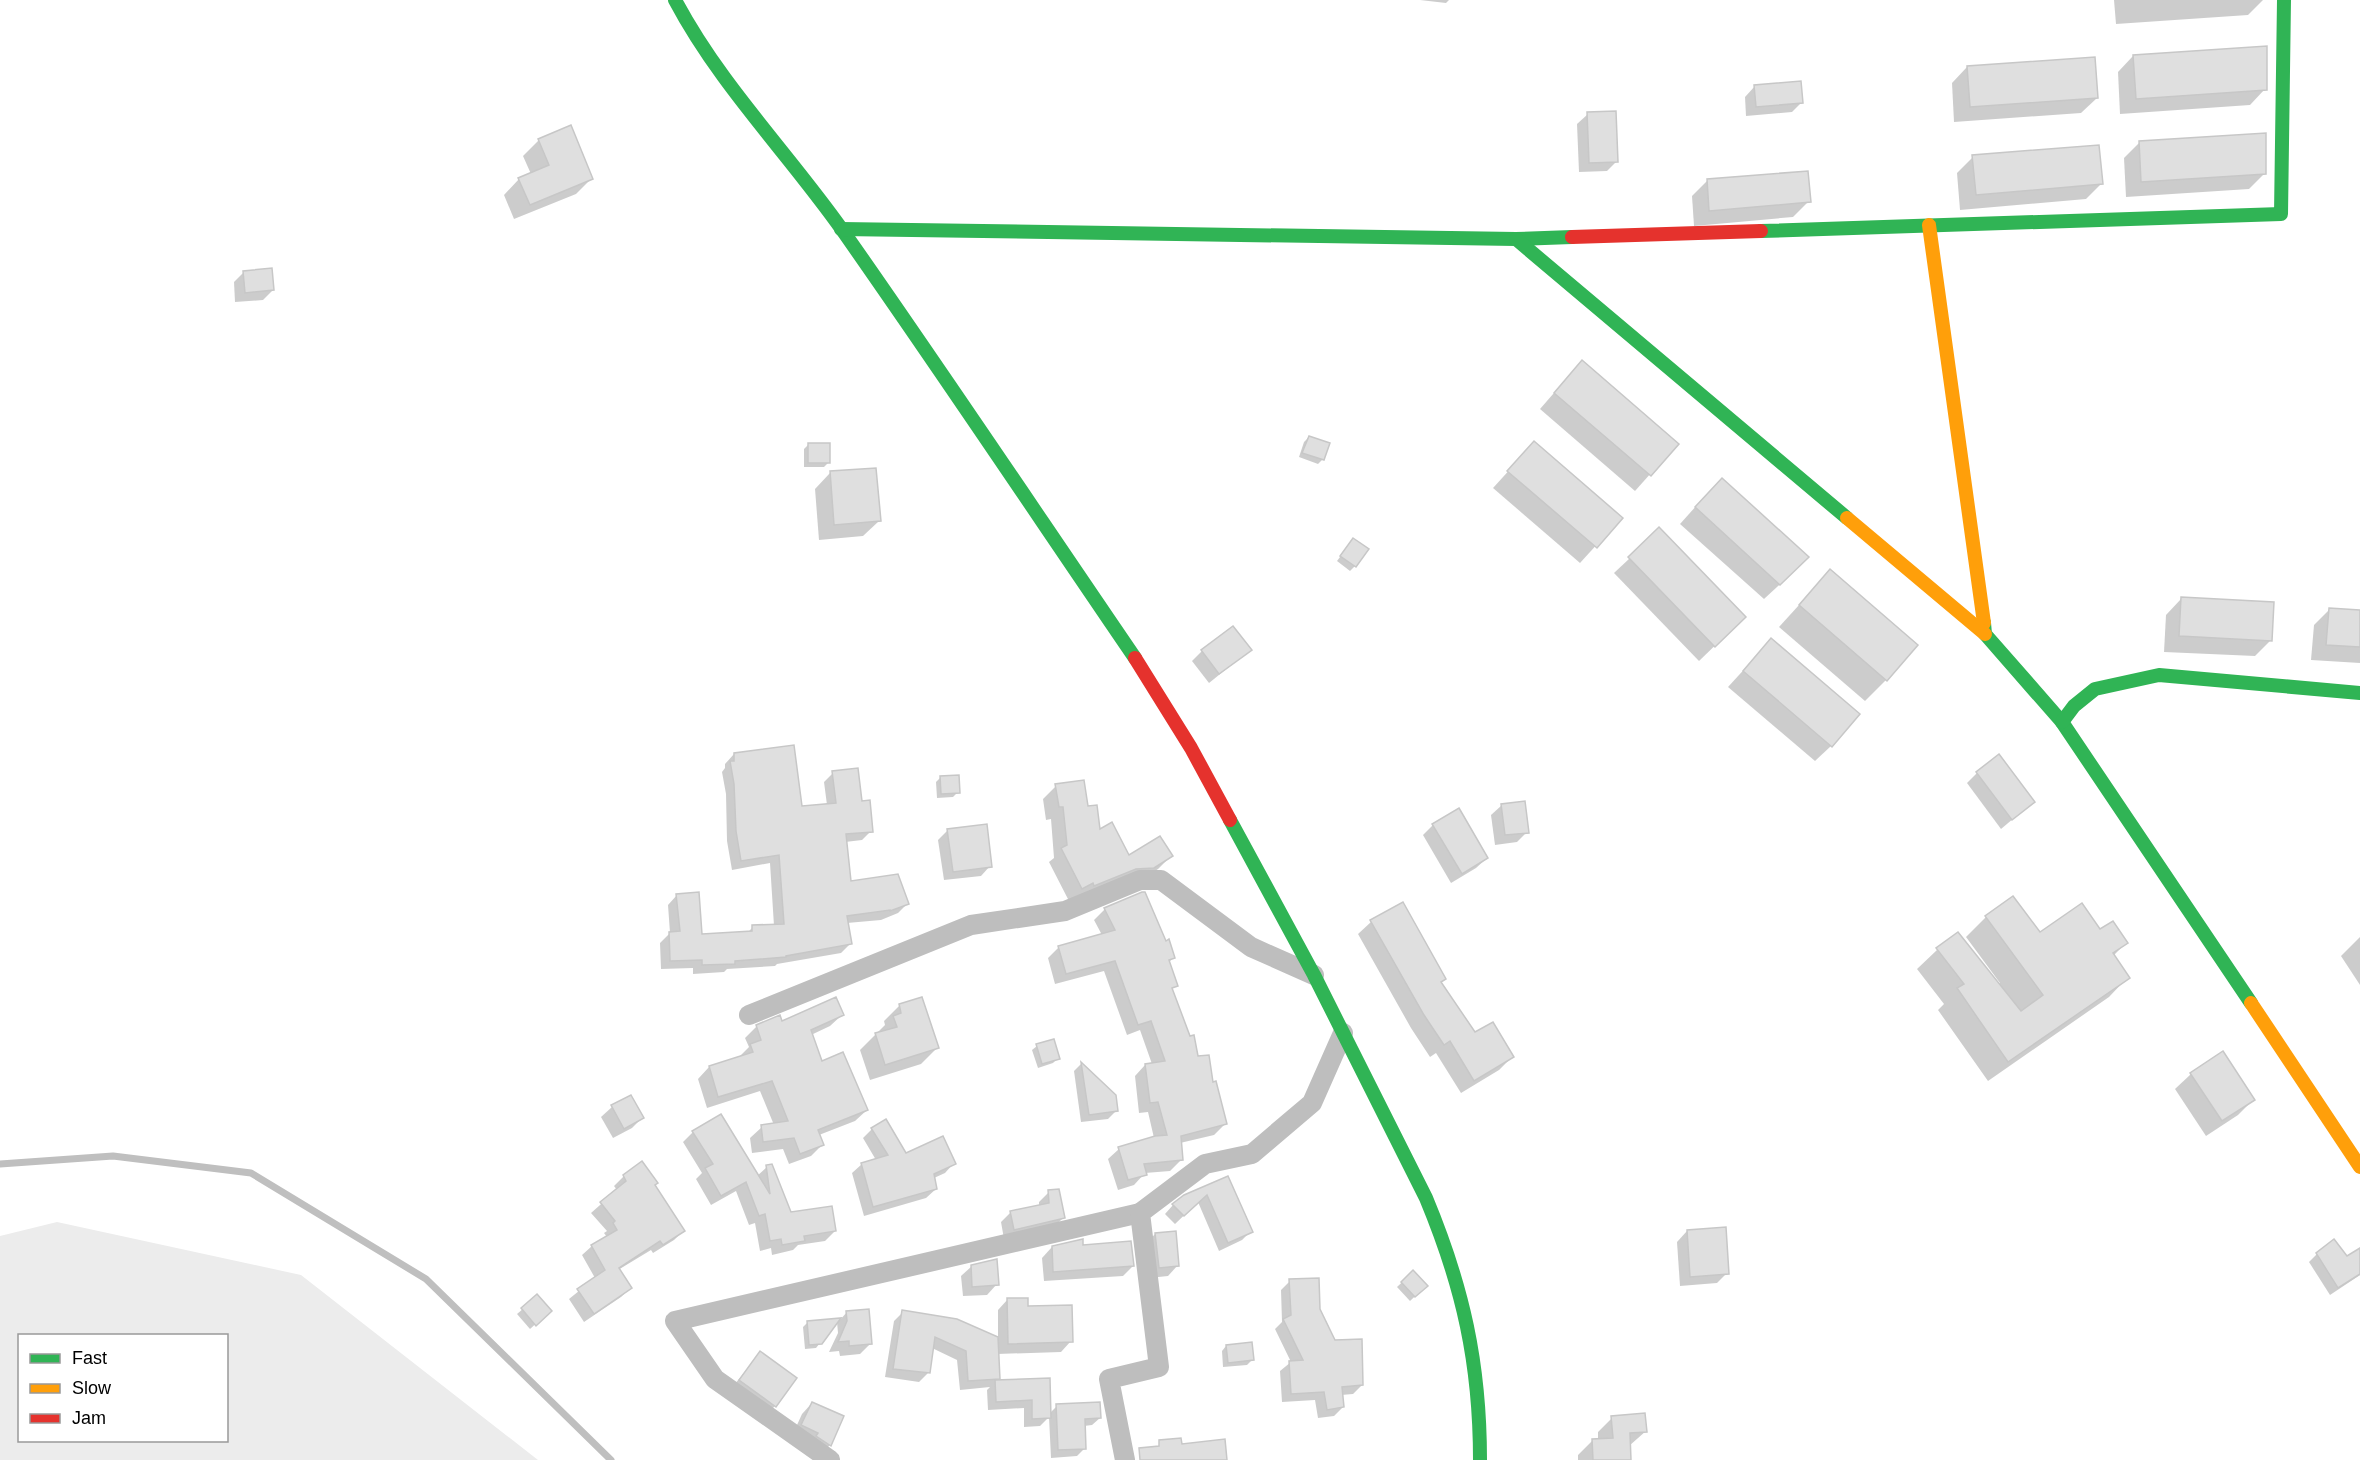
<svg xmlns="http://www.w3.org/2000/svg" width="2360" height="1460" font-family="Arial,sans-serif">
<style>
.green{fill:#ececec;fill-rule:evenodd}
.shadow{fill:#0003}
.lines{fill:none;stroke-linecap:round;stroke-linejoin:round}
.stream{stroke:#bfbfbf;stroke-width:7}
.building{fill:#dfdfdf;stroke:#c7c7c7;stroke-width:1.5}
.street{stroke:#bebebe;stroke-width:20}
.fast{stroke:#30b455;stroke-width:14}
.slow{stroke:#ff9f0a;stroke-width:14}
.jam{stroke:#e5322d;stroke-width:14}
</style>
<rect width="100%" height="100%" fill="#fff"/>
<path class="green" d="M57,1222L301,1275L538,1460H0V1236ZM20,1336H226V1440H20Z"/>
<g class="shadow">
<polygon points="1420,0 1449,0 1446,3"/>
<polygon points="2114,0 2263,0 2248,15 2116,24"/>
<polygon points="2133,56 2265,89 2250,105 2120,114 2118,72"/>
<polygon points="1967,67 2097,98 2081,113 1954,122 1952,83"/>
<polygon points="1755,86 1802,102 1792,112 1746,116 1745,97"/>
<polygon points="1588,114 1617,161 1607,171 1579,172 1577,124"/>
<polygon points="539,140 592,178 576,194 514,219 504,195 519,179 531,174 523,156"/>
<polygon points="2140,142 2264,174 2249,189 2126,197 2124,158"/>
<polygon points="1973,157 2101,184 2086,199 1960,210 1957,173"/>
<polygon points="1707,181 1809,201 1793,217 1694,226 1692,196"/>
<polygon points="244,272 273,290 263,300 235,302 234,282"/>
<polygon points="1567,378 1677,444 1635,491 1540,409"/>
<polygon points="1309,437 1323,459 1318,464 1299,457 1304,442"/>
<polygon points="1534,443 1621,518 1580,563 1493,488"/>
<polygon points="808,445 829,462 824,467 804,467 804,449"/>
<polygon points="830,473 879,521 863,536 819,540 815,489"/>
<polygon points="1706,495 1792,573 1764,599 1680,524"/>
<polygon points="1349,545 1355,566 1350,571 1337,561"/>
<polygon points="1630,558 1728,633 1699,661 1614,573"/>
<polygon points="1830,571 1886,680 1865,701 1779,627"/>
<polygon points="2181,599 2271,640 2255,656 2164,652 2166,615"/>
<polygon points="2329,610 2360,612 2360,663 2311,660 2314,625"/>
<polygon points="1771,640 1831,746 1815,761 1728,687"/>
<polygon points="1250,650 1209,683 1192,661 1202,651"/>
<polygon points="734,754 801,808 827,805 824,782 833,773 860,802 871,831 862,840 845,842 849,883 907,904 898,913 881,920 847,923 851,943 841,953 777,964 775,966 727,969 724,972 693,974 693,968 661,969 660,943 670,933 668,905 677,895 701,935 747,933 753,927 774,926 770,863 732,870 727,841 726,794 722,772 725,768 725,764"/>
<polygon points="1977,773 2033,802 2001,829 1967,783"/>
<polygon points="941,777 958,792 953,797 937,798 936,782"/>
<polygon points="1056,786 1087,808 1098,831 1128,857 1171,856 1158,869 1140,881 1069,901 1049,862 1054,858 1051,819 1046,820 1043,799"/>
<polygon points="1502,805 1527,832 1517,842 1495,845 1491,815"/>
<polygon points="1433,825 1487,858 1476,868 1451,883 1423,835"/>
<polygon points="948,830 990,866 981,876 944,880 938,840"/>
<polygon points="1105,909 1165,942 1174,957 1168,963 1176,985 1171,990 1197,1058 1212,1084 1225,1124 1214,1135 1180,1143 1181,1160 1170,1171 1145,1173 1134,1185 1118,1190 1108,1159 1119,1149 1154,1138 1148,1112 1139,1113 1135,1076 1145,1065 1152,1064 1140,1030 1127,1035 1104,971 1055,984 1048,958 1059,947 1102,935 1094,920"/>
<polygon points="1986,917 2039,934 2099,932 2126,943 2113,956 2128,977 2109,997 1988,1081 1938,1010 1944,1004 1917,969 1937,950 1998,985 2000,983 1966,937"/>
<polygon points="1371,922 1440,983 1474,1034 1512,1057 1499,1070 1461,1093 1436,1053 1430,1057 1411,1028 1358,934"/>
<polygon points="2360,937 2360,985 2341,956"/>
<polygon points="900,1005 937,1048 921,1064 870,1080 860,1050 885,1025 884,1021"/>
<polygon points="842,1015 830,1026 811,1035 821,1063 867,1110 855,1121 819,1135 822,1145 811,1156 789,1164 783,1149 752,1153 750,1138 762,1127 774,1125 760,1091 707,1108 698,1079 709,1067 739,1057 749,1047 745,1038 757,1026"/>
<polygon points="1037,1046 1058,1058 1053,1063 1038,1068 1032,1050"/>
<polygon points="2223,1053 2253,1100 2238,1115 2206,1136 2175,1089 2191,1074"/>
<polygon points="1081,1064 1116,1111 1108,1119 1081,1122 1074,1071"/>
<polygon points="631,1097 642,1118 632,1128 613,1138 601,1117 612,1107"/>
<polygon points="872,1129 906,1155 954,1163 945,1173 934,1178 936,1189 926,1198 864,1216 852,1173 862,1164 876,1160 863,1138"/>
<polygon points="693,1132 757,1176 767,1167 790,1214 835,1231 825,1241 798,1245 793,1250 772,1255 771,1248 760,1251 755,1223 749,1225 736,1191 711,1205 696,1179 702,1173 683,1142"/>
<polygon points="642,1163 653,1185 683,1231 674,1240 653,1253 651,1250 618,1270 630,1288 621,1297 584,1322 569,1299 595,1278 582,1255 592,1246 607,1237 604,1233 607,1231 591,1213 617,1190 614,1186 624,1176"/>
<polygon points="1227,1178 1251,1231 1242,1240 1219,1251 1198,1202 1175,1224 1165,1214 1173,1205"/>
<polygon points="1049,1192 1063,1218 1053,1228 1004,1239 1001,1222 1011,1212 1039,1206 1039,1202"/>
<polygon points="1687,1231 1727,1273 1717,1283 1680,1286 1677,1242"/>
<polygon points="1155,1234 1178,1265 1168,1276 1149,1278 1145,1245"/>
<polygon points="1082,1246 1133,1266 1123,1276 1044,1281 1042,1258 1052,1247"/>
<polygon points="2317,1254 2360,1261 2360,1275 2330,1295 2309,1262"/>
<polygon points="972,1266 997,1284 987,1295 963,1296 961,1276"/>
<polygon points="1413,1272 1426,1286 1410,1301 1397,1287"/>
<polygon points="1290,1281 1319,1309 1334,1341 1362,1385 1353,1394 1341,1395 1343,1407 1334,1416 1318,1418 1315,1400 1282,1402 1280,1371 1291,1362 1275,1329 1282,1322 1281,1290"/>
<polygon points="537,1297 550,1311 530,1329 517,1314"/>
<polygon points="1008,1299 1027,1307 1071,1341 1061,1352 997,1354 998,1378 995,1381 1048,1379 1049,1414 1057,1406 1100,1418 1092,1425 1084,1426 1085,1448 1077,1456 1051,1458 1049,1417 1040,1426 1024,1427 1024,1408 988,1410 987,1390 990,1387 960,1390 957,1360 932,1348 928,1373 919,1382 885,1377 894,1321 903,1312 998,1339 998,1310"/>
<polygon points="847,1312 870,1344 860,1354 840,1356 839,1351 829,1352 838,1333 837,1322 816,1348 805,1349 803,1327 808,1322 840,1320"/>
<polygon points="1226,1346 1252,1360 1247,1365 1223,1367 1222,1351"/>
<polygon points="760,1353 775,1406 765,1416 730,1390"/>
<polygon points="812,1403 842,1417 830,1445 820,1455 792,1436 802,1414"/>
<polygon points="1612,1418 1646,1431 1629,1446 1630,1460 1578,1460 1578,1455 1592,1441 1598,1441 1598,1432"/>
</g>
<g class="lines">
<polyline class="stream" points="0,1164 113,1156 251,1173 426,1279 611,1460"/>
</g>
<g class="building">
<polygon points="2267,46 2267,90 2136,99 2133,55"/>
<polygon points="2095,57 2098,98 1970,107 1967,66"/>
<polygon points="1801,81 1803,103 1756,107 1754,85"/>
<polygon points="1616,111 1618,162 1589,163 1587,112"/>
<polygon points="571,125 593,179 530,205 518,178 549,165 538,139"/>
<polygon points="2266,133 2266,174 2141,182 2139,141"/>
<polygon points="2099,145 2103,184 1976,195 1972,155"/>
<polygon points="1808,171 1811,202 1709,211 1707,179"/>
<polygon points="272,268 274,290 245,293 243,271"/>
<polygon points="1582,360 1679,444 1651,476 1554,393"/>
<polygon points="1309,436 1330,443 1324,460 1302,453"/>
<polygon points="1534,441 1623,518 1597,548 1507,471"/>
<rect x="808" y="443" width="22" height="20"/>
<polygon points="876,468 881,521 834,525 830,471"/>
<polygon points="1722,478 1809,557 1780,585 1695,507"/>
<polygon points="1659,527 1746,617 1715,647 1628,557"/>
<polygon points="1353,538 1369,549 1356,567 1340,556"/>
<polygon points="1830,569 1918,645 1887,681 1799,605"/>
<polygon points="2181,597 2274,602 2272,641 2179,636"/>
<polygon points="2329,608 2360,610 2360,647 2326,645"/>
<polygon points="1233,626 1252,650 1219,674 1201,650"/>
<polygon points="1771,638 1860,714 1832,747 1743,671"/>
<polygon points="794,745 802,806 836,803 832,771 858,768 862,801 870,800 873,832 846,834 851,881 898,874 909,904 890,911 890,910 847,916 852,944 786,956 786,957 735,961 735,964 702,965 702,960 670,961 669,932 680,931 676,894 699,892 702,934 752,931 752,925 784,924 779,855 741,861 736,831 734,784 730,761 734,761 734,753"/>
<polygon points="1999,754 2035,802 2012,820 1976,772"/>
<polygon points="959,775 960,793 941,794 940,776"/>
<polygon points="1084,780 1088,806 1097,805 1100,829 1112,822 1129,855 1160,836 1173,856 1154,868 1136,869 1094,886 1093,883 1082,889 1061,848 1067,845 1063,807 1059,807 1055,784"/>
<polygon points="1525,801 1529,833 1505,835 1501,804"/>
<polygon points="1459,808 1488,858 1462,874 1432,824"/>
<polygon points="987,824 992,867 953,872 947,829"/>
<polygon points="1142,892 1145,892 1166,941 1169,939 1175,958 1169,960 1178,986 1172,988 1190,1036 1194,1035 1198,1056 1209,1055 1213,1082 1216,1081 1227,1124 1181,1136 1183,1160 1144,1164 1147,1175 1128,1180 1118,1147 1155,1136 1167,1135 1158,1102 1150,1103 1145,1064 1165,1061 1151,1021 1138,1025 1115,961 1066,974 1058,946 1115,930 1104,908"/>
<polygon points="2013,896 2040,932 2082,903 2100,929 2113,921 2128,943 2113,953 2130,978 2008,1062 1957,988 1964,984 1936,948 1958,932 2021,1011 2043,995 1985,916"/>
<polygon points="1403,902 1446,979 1441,982 1475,1032 1493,1022 1514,1057 1474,1081 1450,1041 1444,1045 1424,1015 1370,920"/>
<polygon points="836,997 844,1015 811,1030 822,1061 843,1052 868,1110 818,1130 824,1145 800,1154 794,1138 763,1142 761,1125 788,1121 772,1081 718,1097 709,1066 753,1052 750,1044 761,1040 756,1025 780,1015 782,1021"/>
<polygon points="922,997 939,1048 885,1065 875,1033 897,1027 893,1016 901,1013 899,1004"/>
<polygon points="1054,1039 1060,1059 1042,1064 1036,1044"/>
<polygon points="2223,1051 2255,1100 2222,1121 2190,1073"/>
<polygon points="1081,1062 1116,1095 1118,1111 1089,1115"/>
<polygon points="631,1095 644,1118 624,1129 611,1105"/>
<polygon points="721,1114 770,1194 766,1165 772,1164 791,1212 832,1206 836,1231 804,1236 805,1241 782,1245 781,1239 770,1241 765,1214 759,1216 746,1182 721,1196 705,1168 713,1164 692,1131"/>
<polygon points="886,1119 906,1153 943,1136 956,1164 934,1174 937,1189 873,1207 861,1163 888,1155 871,1128"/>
<polygon points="642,1161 658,1183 655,1185 685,1231 663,1245 660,1241 619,1268 632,1288 594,1314 577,1289 605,1270 591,1245 617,1230 613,1223 615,1221 600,1202 626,1181 623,1175"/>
<polygon points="1228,1176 1253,1232 1228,1243 1207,1195 1184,1216 1172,1204 1184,1195"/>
<polygon points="1059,1189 1065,1218 1014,1230 1010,1211 1049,1203 1048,1190"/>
<polygon points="1726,1227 1729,1274 1690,1277 1687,1230"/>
<polygon points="1176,1231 1179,1266 1159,1268 1155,1233"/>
<polygon points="1083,1239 1083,1245 1131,1241 1134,1266 1053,1272 1052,1246"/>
<polygon points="2334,1239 2347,1256 2360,1248 2360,1274 2338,1288 2316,1253"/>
<polygon points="997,1259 999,1285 972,1287 971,1265"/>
<polygon points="1413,1270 1428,1286 1415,1297 1401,1282"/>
<polygon points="1319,1278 1320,1309 1335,1340 1362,1339 1363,1385 1342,1387 1344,1407 1327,1410 1324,1392 1291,1394 1289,1361 1303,1360 1283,1319 1291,1315 1289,1279"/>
<polygon points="537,1294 552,1311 536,1326 521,1308"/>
<polygon points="1007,1298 1028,1298 1028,1306 1072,1305 1073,1342 1008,1344"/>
<polygon points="869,1309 872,1344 849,1346 849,1341 838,1342 847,1321 846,1311"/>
<polygon points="902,1310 957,1319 998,1337 1000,1379 968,1381 966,1351 935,1337 930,1373 893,1369"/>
<polygon points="841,1318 822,1344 809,1345 807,1321"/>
<polygon points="1252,1342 1254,1360 1228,1363 1226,1345"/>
<polygon points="760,1351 797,1378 776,1407 739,1380"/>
<polygon points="1050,1378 1051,1418 1032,1419 1032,1400 996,1402 995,1380"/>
<polygon points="812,1402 844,1416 831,1446 816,1436 818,1433 801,1425"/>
<polygon points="1100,1402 1101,1418 1085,1419 1086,1449 1058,1450 1056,1404"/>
<polygon points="1645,1413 1647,1432 1630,1433 1631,1460 1593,1460 1592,1439 1613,1438 1611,1416"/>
<polygon points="1181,1438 1182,1444 1225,1439 1227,1460 1140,1460 1139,1448 1159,1446 1159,1440"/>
</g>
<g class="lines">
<g class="street">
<polyline points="749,1015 971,925 1065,911 1140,880 1161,880 1251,947 1314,975"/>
<polyline points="830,1460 715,1379 675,1321 1140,1213"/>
<polyline points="1125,1460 1109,1379 1159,1367 1140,1213 1205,1164 1252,1154 1312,1103 1343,1033"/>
</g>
<g class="fast">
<path d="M675,0C720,85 788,153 843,231C942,372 1038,516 1135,658"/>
<polyline points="841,229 1516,239 1572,237"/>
<polyline points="1761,231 2281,214 2284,0"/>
<polyline points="1516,239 1847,518"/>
<polyline points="1984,623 1985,634 2062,722 2251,1003"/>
<polyline points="2062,722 2074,706 2095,689 2159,675 2360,693"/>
<path d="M1230,820L1314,975L1426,1198C1463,1287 1480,1363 1480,1460"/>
</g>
<g class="slow">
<polyline points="1929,225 1984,623"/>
<polyline points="1847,518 1985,634"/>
<polyline points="2251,1003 2360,1167"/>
</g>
<g class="jam">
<polyline points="1572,237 1761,231"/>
<polyline points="1135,658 1191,748 1230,820"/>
</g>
</g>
<rect x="18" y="1334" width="210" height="108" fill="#ffffff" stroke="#999999" stroke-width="1.5"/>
<rect x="30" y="1354" width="30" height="9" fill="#30b455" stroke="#999999" stroke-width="1.5"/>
<text x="72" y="1364" font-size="18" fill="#000000">Fast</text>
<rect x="30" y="1384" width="30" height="9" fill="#ff9f0a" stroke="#999999" stroke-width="1.5"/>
<text x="72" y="1394" font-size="18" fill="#000000">Slow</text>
<rect x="30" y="1414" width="30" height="9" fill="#e5322d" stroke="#999999" stroke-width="1.5"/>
<text x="72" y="1424" font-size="18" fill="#000000">Jam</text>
</svg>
